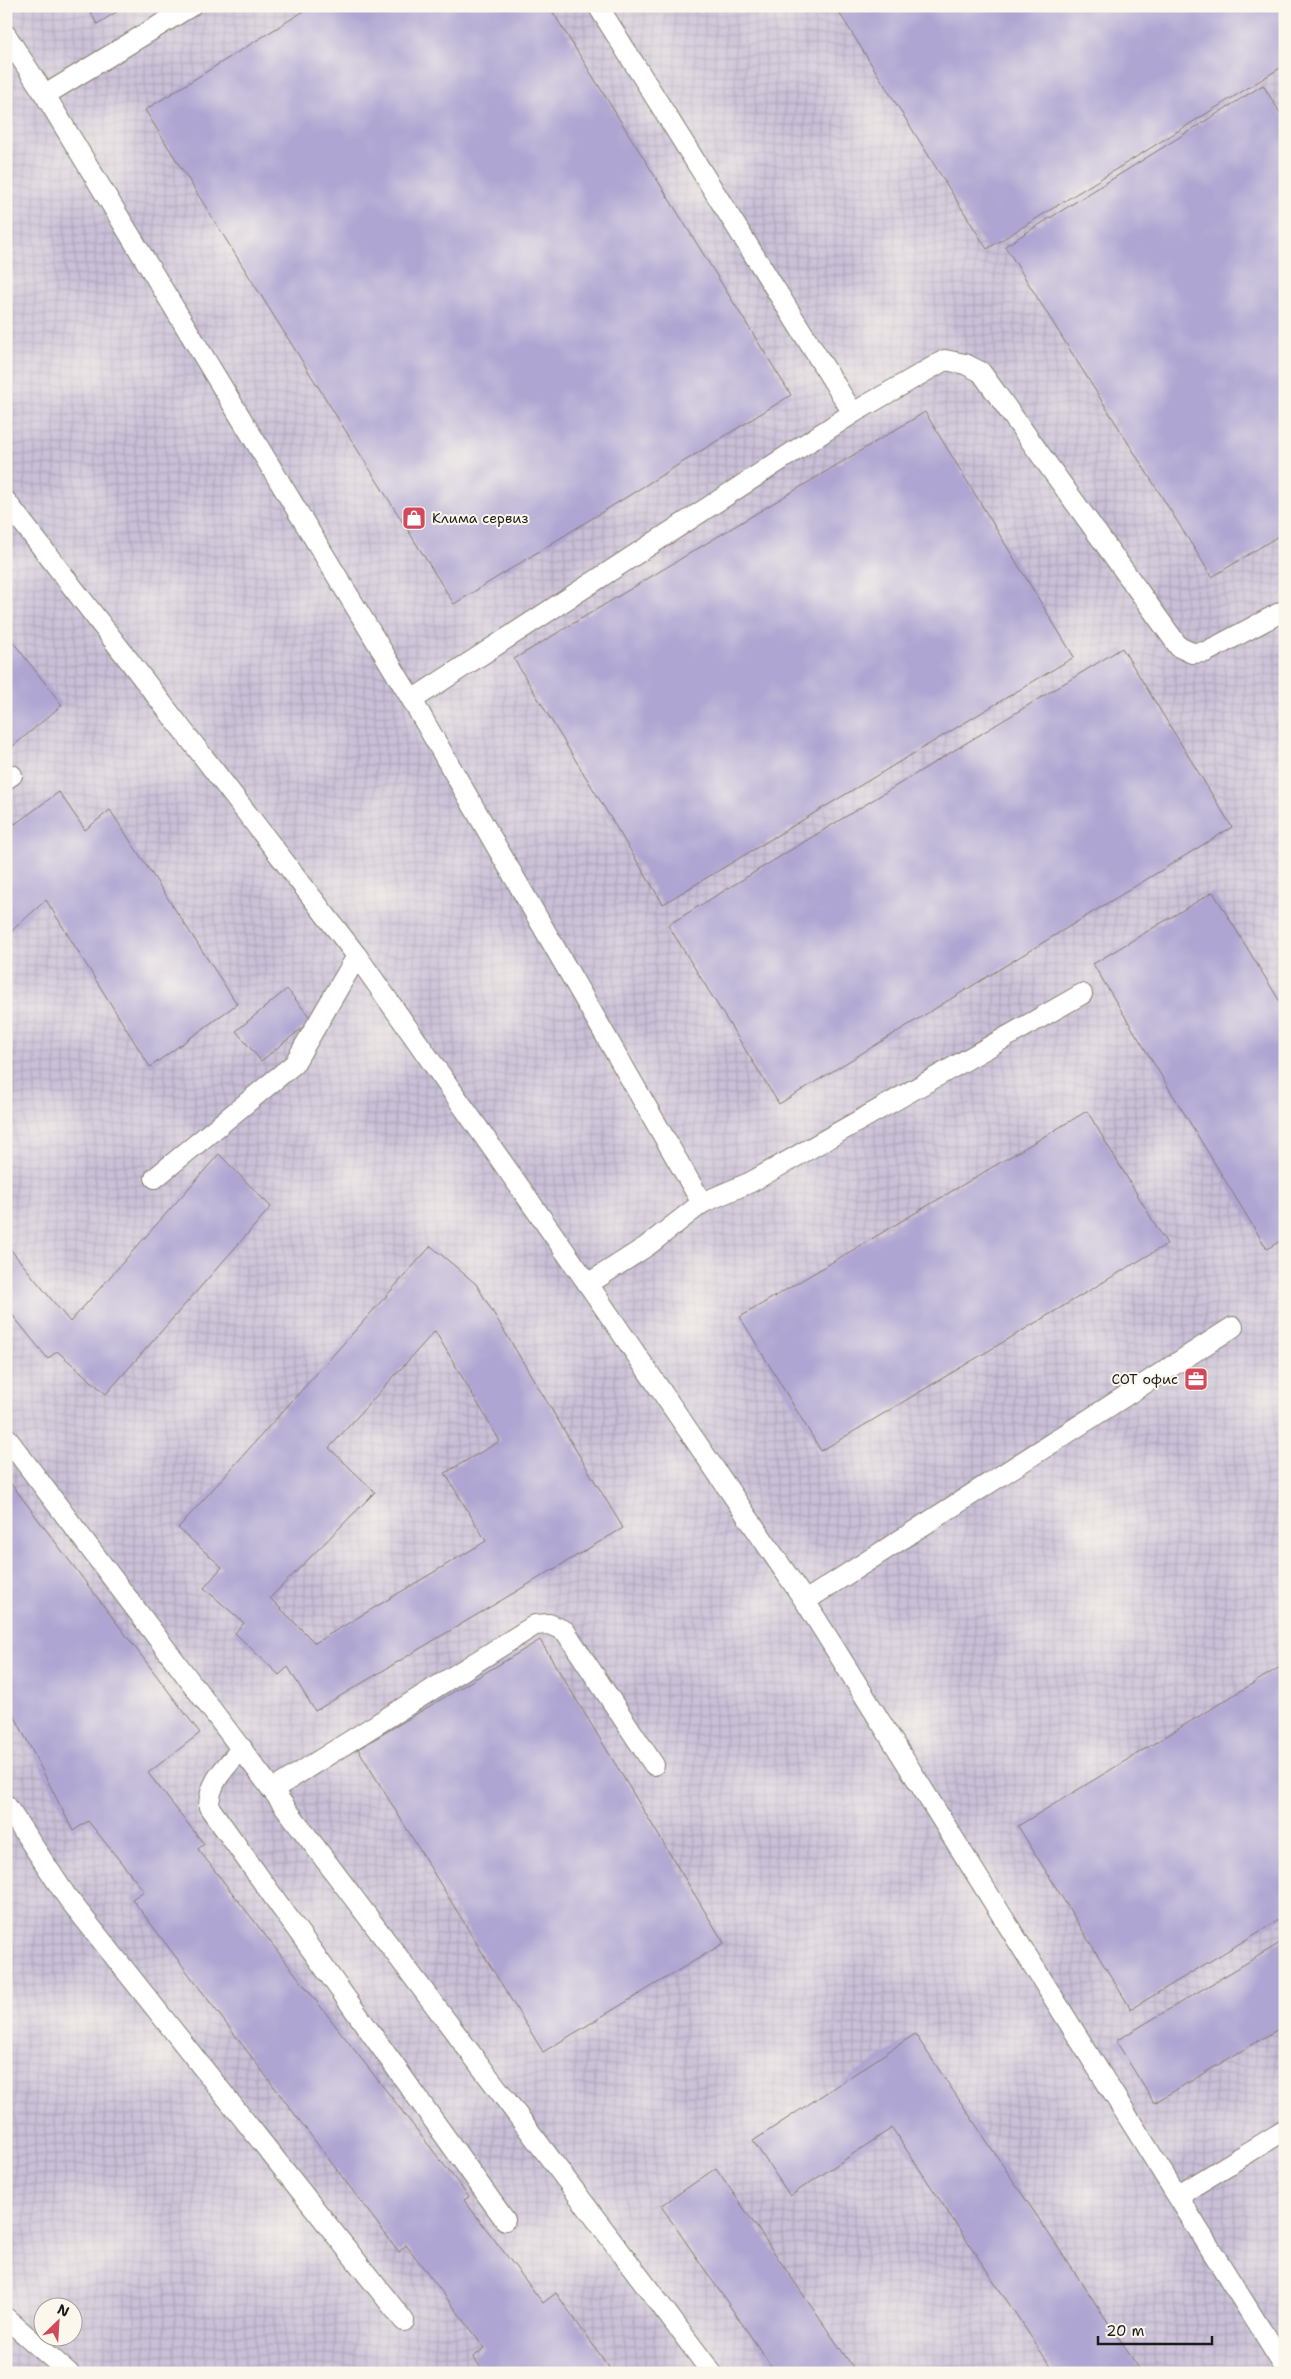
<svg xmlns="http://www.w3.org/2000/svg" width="1291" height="2379" font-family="'Shantell Sans',sans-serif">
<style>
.industrial{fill:url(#industrial-grid);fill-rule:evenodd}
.building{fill:#aea5d2;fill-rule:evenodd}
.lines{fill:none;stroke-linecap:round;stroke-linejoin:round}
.lane-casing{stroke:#877c6e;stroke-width:22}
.lane{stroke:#fff;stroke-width:20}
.labels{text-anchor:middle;stroke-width:4;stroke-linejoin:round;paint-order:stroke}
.poi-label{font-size:14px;fill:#1c1c1c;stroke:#fbf7ec;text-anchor:start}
</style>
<defs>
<pattern id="industrial-grid" width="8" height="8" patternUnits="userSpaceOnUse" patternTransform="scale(1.25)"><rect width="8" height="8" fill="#c9bfd7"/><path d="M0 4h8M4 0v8" fill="none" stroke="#aca4b8"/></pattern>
</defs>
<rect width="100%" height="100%" fill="#fbf7ec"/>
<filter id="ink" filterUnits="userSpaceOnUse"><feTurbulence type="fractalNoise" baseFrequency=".02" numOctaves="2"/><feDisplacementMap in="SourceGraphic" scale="10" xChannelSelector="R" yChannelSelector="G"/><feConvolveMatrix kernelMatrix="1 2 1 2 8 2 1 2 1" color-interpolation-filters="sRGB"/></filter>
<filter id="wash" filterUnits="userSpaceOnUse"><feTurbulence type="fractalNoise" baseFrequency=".0096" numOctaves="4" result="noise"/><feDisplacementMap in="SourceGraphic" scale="20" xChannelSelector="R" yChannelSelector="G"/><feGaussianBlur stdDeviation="1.12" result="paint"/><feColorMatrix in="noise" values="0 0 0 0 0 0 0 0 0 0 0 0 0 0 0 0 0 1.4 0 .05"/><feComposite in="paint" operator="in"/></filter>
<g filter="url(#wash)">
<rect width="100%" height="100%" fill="#f2ddc0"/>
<path class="industrial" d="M6,6H1285V2373H6ZM42,2306H72V2336H42Z"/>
<g id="blocks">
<g class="building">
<polygon points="87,6 126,6 97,24"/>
<polygon points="312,6 549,6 791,395 454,604 145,110"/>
<polygon points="835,6 1285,6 1285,65 987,249"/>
<polygon points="1263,85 1285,121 1285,532 1212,577 1005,246"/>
<polygon points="925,412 1074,657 663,904 514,659"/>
<polygon points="6,633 62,705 6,752"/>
<polygon points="1122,648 1232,827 779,1104 668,925"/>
<polygon points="59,792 85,830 110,810 237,1004 150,1067 46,900 6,936 6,813 15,824"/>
<polygon points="1213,892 1285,1010 1285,1238 1267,1249 1093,964"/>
<polygon points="287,989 312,1020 261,1061 236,1031"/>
<polygon points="1087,1111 1167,1244 821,1451 740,1317"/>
<polygon points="219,1154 271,1207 106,1394 57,1351 48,1359 6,1307 6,1244 70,1322"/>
<path d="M431,1246L476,1284L623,1528L315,1711L288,1667L279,1675L235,1633L244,1623L204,1588L222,1567L178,1528ZM435,1331L500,1441L445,1473L486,1541L315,1643L270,1598L375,1492L329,1448Z"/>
<polygon points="6,1477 200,1733 148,1773 204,1844 198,1849 469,2197 464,2200 543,2303 556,2293 613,2373 485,2373 473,2357 485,2348 406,2245 399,2252 132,1899 144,1891 88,1821 73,1831 6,1699"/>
<polygon points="540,1640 724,1943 543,2052 358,1749"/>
<polygon points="1285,1664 1285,1916 1131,2009 1018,1826"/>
<polygon points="1285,1940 1285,2025 1154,2103 1116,2041"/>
<polygon points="915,2034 1142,2373 1055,2373 892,2128 790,2196 753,2141"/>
<polygon points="716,2168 857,2373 776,2373 661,2206"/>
</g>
</g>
</g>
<g filter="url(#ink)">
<use href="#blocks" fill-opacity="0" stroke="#877c6e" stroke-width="1"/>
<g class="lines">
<g class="lane-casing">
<g id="lane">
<polyline points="598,6 853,413"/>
<polyline points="6,35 45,95 412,700 702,1203 751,1182 1082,994"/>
<polyline points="45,95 191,6"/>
<polyline points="6,501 357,956 588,1284 805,1601 1285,2368"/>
<polyline points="412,700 853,413 945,360 965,364 981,372 1179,647 1192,653 1206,652 1285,610"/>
<polyline points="6,779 12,775"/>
<polyline points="155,1178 294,1064 357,956"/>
<polyline points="588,1284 647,1246 702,1203"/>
<polyline points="6,1437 712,2373"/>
<polyline points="805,1601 1233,1327"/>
<path d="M242,1748C226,1767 209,1781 209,1807L505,2220"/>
<polyline points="272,1790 535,1625 549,1624 565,1631 654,1765"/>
<polyline points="6,1805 67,1897 404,2321"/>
<polyline points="1179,2195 1285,2130"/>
<polyline points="6,2318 69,2373"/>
</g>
</g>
<use href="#lane" class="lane"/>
</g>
</g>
<defs>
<g id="shop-square" transform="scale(1.25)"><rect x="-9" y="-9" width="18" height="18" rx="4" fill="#d1495b" stroke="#fbf7ec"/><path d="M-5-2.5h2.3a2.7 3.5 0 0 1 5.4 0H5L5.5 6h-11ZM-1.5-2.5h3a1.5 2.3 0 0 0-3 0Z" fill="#fff"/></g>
<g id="office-square" transform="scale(1.25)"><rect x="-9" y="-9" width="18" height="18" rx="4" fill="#d1495b" stroke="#fbf7ec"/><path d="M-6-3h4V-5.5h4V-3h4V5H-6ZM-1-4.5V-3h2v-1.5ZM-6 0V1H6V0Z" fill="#fff"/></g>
</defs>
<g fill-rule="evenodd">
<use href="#shop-square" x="414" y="518"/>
<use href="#office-square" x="1196" y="1379"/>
</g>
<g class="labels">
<g class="poi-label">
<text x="432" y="523">Клима сервиз</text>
<text x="1178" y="1384" text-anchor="end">СОТ офис</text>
</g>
</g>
<rect width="1291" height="2379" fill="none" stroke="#fbf7ec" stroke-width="25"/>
<g transform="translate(58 2322) rotate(25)"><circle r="24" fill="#fbf7ec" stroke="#a29f99"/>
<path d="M0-4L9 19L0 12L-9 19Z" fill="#d1495b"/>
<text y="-8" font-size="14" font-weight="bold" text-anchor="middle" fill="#1c1c1c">N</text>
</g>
<path d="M1098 2336v8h114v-8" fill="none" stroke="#1c1c1c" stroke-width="2.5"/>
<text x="1106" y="2336" font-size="15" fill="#1c1c1c" stroke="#fbf7ec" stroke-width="4" paint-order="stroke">20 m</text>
</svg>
